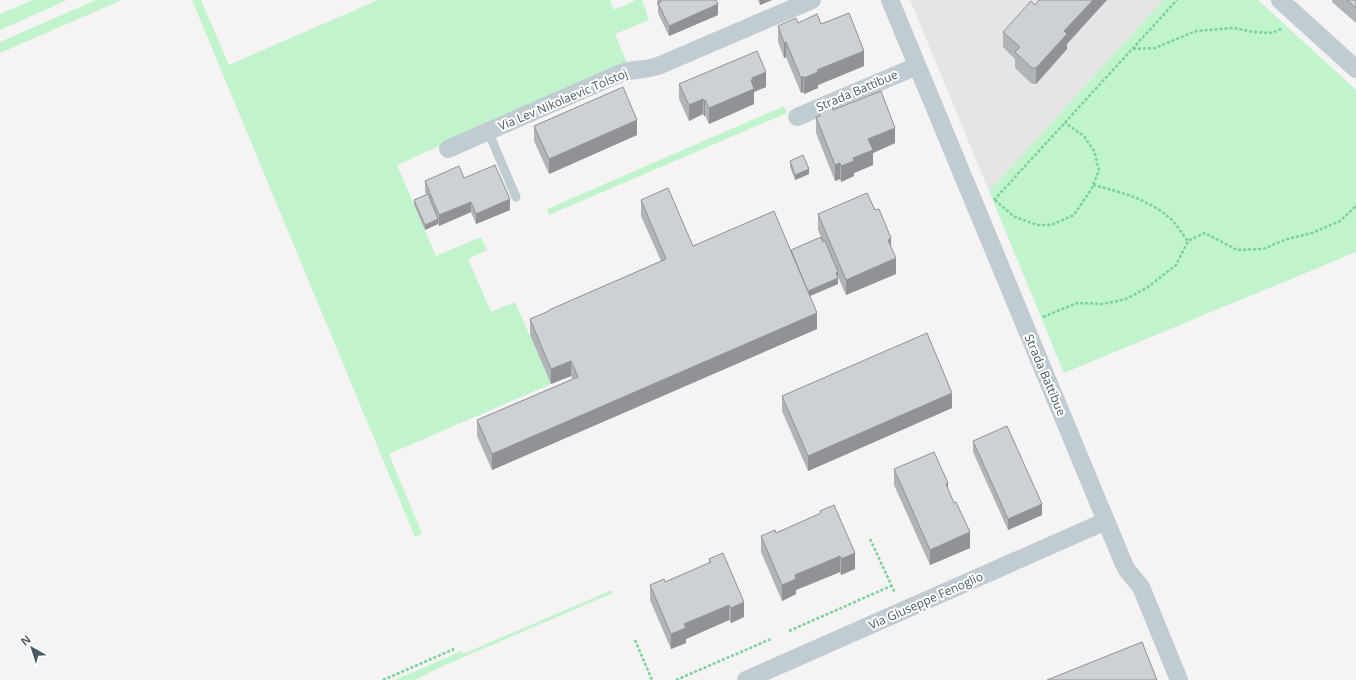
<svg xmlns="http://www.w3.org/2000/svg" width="1356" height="680" font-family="'Open Sans',sans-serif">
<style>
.education{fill:#e6e4e5}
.green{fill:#c1f3cd}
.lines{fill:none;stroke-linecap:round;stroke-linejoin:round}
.path{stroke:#77d398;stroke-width:2.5;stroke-dasharray:3 2;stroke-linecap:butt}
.lane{stroke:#c0ccd2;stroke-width:9}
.street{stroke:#c0ccd2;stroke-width:18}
.wall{fill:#b0b4b7}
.shaded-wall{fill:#909295}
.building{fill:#cdd1d5;stroke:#909295}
.labels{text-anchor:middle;stroke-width:4;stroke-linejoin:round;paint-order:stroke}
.street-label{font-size:12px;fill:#495a62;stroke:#fff}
</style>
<rect width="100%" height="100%" fill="#f5f3f3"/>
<polygon class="education" points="910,0 1163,0 989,191"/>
<g class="green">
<polygon points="33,0 67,0 0,30 0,14"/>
<polygon points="96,0 122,0 0,53 0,42"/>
<polygon points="192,0 201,0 229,65 378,0 610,0 614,10 636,0 642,0 649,20 615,34 627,63 397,165 436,256 481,237 487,250 468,259 491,312 515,302 551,384 389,454 422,534 415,537"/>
<polygon points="1163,0 1258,0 1356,90 1356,252 1064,373 989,191"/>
<polygon points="784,106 787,113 549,215 547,209"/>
<polygon points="612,590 613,593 445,665 415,680 395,680 462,651 463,654"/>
</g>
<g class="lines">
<g class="path">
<polyline points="1133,49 1155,48 1196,31 1233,28 1254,32 1272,33 1283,28"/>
<path d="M1093,185C1121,192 1148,199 1171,219C1177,225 1182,234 1188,241"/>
<polyline points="994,200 1177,0"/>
<polyline points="995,200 1013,216 1037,225 1051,225 1074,215 1092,188 1099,170 1094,151 1084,136 1065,123"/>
<polyline points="1043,317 1077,303 1103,304 1126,299 1148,287 1176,265 1188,241 1205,233 1237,250 1263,249 1287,239 1312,233 1340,221 1356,206"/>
<polyline points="870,539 895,593"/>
<polyline points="789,631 891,586"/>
<polyline points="635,640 652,680"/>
<polyline points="383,680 454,649"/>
<polyline points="676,680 771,639"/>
</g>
<polyline class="lane" points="488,131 516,197"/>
<g class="street">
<polyline points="890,0 1123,562 1127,570 1141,587 1179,680"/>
<polyline points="1280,0 1356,69"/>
<polyline points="797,117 917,66"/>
<path d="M448,149L621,73C633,69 646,70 658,66L812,0"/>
<polyline points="746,680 1106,521"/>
</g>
</g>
<g class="wall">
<polygon points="657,0 716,0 718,15 669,36 658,13 658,7 657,4"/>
<polygon points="758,0 772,0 760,5"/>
<polygon points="1332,0 1356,0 1356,23 1332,2"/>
<polygon points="1035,5 1067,44 1067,49 1036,84 1032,84 1015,68 1015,59 1003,47 1003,32"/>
<polygon points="798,23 821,24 864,66 818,85 818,88 804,94 803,92 801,93 786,57 784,58 778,42 778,26"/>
<polygon points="679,84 766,87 754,92 754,104 709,124 705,116 704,116 703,114 689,121 679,99"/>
<polygon points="819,112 895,143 873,153 873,165 854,173 854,176 841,182 840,179 835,181 816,133 816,117 819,116"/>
<polygon points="534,126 637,135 549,174 534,141"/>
<polygon points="790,161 809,174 795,180 790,167"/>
<polygon points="464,178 510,210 476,224 471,212 439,226 438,224 425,230 414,205 414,200 426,195 425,191 425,181"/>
<polygon points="641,200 693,246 791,250 823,242 818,230 818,214 891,248 896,274 846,295 838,277 838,284 810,296 817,329 492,470 477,436 477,420 572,379 571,376 551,384 530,335 530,319 549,311 549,310 661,261 641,216"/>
<polygon points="782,396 952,408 808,471 782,411"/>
<polygon points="973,441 1042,515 1008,530 973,452"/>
<polygon points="894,469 948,489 970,548 930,565 894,485"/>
<polygon points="820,511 855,569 841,575 840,572 796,590 796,594 782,601 761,552 761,536 776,533 820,514"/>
<polygon points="709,559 744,617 731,623 729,620 686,639 686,643 671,649 650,600 650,585 665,582 709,563"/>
</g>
<g class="shaded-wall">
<polygon points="760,0 772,0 760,5"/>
<polygon points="1093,0 1107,0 1067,44 1067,49 1036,84 1036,68 1064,31"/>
<polygon points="718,4 718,15 669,36 669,26"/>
<polygon points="786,42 786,57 784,58 784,43"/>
<polygon points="864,51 864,66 818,85 818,88 804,94 804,78 817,70"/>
<polygon points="766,72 766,87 754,92 754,104 709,124 709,108 751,80 752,78"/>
<polygon points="803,76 803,92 801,93 801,78"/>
<polygon points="703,99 703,114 689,121 689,105"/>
<polygon points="705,100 705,116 704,116 704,101"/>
<polygon points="637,120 637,135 549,174 549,159"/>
<polygon points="895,128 895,143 873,153 873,165 854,173 854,176 841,182 841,166 853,158 868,139"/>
<polygon points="840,163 840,179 835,181 835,165"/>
<polygon points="809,169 809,174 795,180 795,175"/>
<polygon points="510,199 510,210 476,224 476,214"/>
<polygon points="471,202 471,212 439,226 439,215"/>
<polygon points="438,219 438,224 425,230 425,225"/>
<polygon points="891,238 891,254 888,240"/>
<polygon points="896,258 896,274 846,295 846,280"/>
<polygon points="838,272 838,277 836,278 836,273"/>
<polygon points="838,278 838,284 805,298 805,293"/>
<polygon points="817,313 817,329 492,470 492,454"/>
<polygon points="571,361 571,376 551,384 551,369"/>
<polygon points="952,393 952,408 808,471 808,456"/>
<polygon points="948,483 948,498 946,484"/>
<polygon points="1042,504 1042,515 1008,530 1008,519"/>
<polygon points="970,532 970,548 930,565 930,550"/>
<polygon points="855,553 855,569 841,575 841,559"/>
<polygon points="840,556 840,572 796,590 796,594 782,601 782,585 795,575"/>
<polygon points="744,602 744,617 731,623 731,608"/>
<polygon points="729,605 729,620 686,639 686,643 671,649 671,634 684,624"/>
</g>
<g class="building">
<polygon points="660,0 716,0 718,4 669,26 658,3 661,2"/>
<polygon points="1039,0 1093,0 1064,31 1067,34 1036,68 1032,68 1015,52 1020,47 1003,32 1031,1 1035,5"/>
<polygon points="1347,0 1356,0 1356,8"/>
<polygon points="849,13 864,51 817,70 818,72 804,78 803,76 801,78 786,42 784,43 778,26 796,18 798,23 817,14 821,24"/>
<polygon points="757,51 766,72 752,78 753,79 751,80 754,89 709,108 705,100 704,101 703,99 689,105 679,84"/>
<polygon points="623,87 637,120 549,159 534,126"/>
<polygon points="881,91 895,128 868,139 873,150 853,158 854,161 841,166 840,163 835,165 816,117 820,116 819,112 832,107 833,110"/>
<polygon points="803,155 809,169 795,175 790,161"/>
<polygon points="495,165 510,199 476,214 471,202 439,215 425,181 459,166 464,178"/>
<polygon points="668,188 693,246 774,211 817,313 492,454 477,420 578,377 571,361 551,369 530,319 549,311 549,310 666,259 641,200"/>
<polygon points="867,193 875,210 879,209 891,238 888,240 896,258 846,280 818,214"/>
<polygon points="428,194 438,219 425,225 414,200"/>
<polygon points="821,237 823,242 825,241 838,272 836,273 838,278 808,291 791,250"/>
<polygon points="927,333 952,393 808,456 782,396"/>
<polygon points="1007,426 1042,504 1008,519 973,441"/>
<polygon points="934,452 948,483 946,484 954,503 956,502 970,532 930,550 894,469"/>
<polygon points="834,505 855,553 841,559 840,556 795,575 796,579 782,585 761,536 775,530 776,533 821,513 820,511"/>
<polygon points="723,553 744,602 731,608 729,605 684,624 686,628 671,634 650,585 664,579 665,582 711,562 709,559"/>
<polygon points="1142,642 1157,680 1047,680"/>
</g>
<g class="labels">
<g class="street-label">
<text transform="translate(857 91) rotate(-23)" y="4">Strada Battibue</text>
<text transform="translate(563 100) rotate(-23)" y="4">Via Lev Nikolaevic Tolstoj</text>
<text transform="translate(1045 375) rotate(67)" y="4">Strada Battibue</text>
<text transform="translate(926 601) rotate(-24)" y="4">Via Giuseppe Fenoglio</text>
</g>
</g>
<g transform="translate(32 648) rotate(321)" stroke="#ffffff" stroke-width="3" paint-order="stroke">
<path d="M0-3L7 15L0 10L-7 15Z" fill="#495a62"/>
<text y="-6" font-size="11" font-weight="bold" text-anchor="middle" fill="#495a62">N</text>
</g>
</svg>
